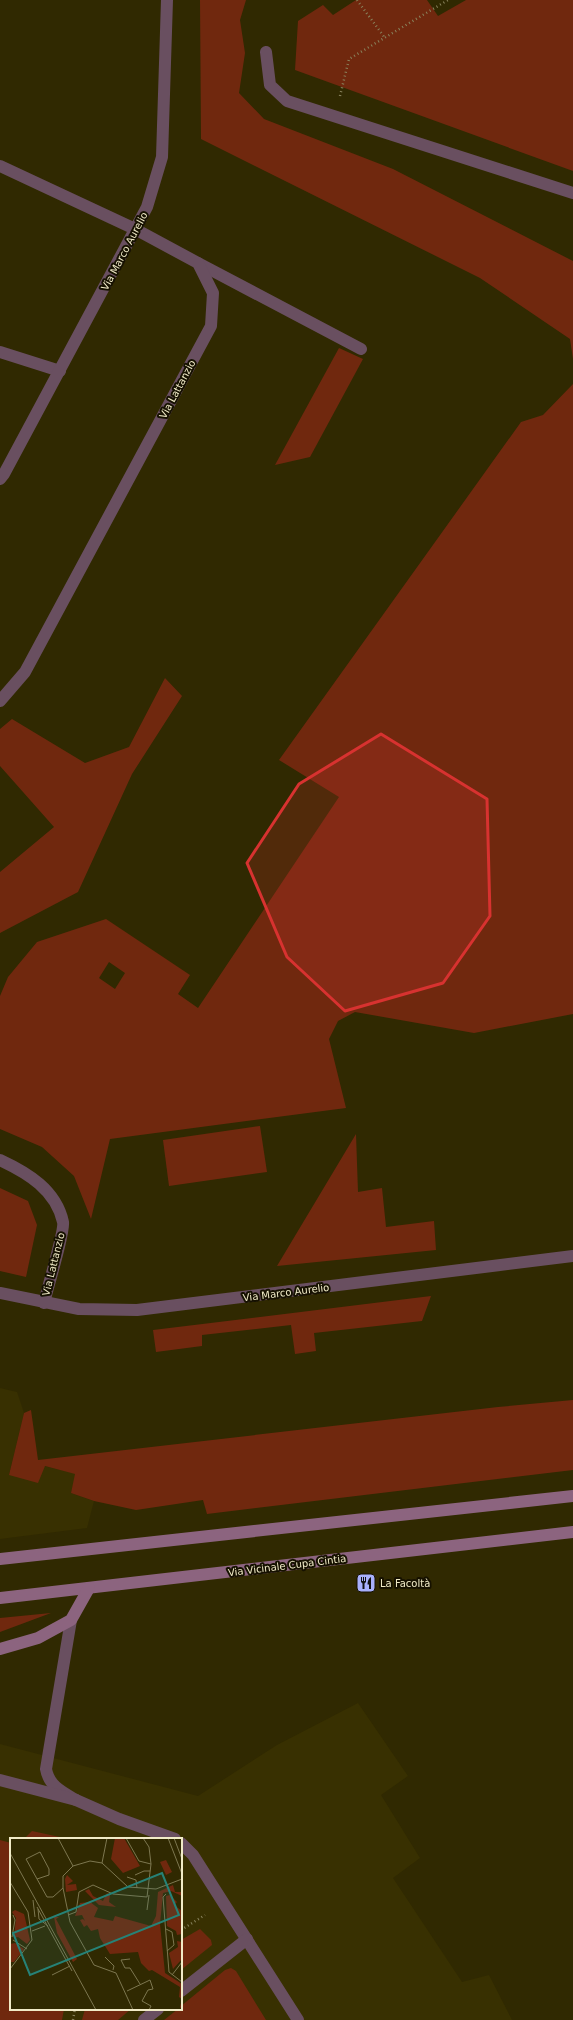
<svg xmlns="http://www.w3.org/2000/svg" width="573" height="2020" font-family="'DejaVu Sans',sans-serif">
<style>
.built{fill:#383001;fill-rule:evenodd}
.green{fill:#70280e;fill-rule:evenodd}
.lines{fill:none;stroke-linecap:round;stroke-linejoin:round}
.path{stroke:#89835d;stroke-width:2.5;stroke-dasharray:1 3;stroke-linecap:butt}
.lane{stroke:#694f60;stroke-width:12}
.street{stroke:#694f60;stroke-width:12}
.secondary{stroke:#8c647f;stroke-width:12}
.marked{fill:#d73230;fill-opacity:0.2;stroke:#d73230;stroke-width:3;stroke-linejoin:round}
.labels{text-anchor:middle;stroke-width:4;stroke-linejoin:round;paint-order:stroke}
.street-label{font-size:10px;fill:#f1ebc7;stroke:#161100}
.poi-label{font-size:10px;fill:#f1ebc7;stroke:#161100;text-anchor:start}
.inset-road{fill:none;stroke:#7d7750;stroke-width:1}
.view{fill:#268277;fill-opacity:0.15;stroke:#268277;stroke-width:2}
.inset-edge{fill:none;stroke:#f1ebc7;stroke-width:2}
</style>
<rect width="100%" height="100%" fill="#302901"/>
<g class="built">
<polygon points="0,1388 17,1392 24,1413 9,1475 44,1466 76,1474 71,1493 94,1501 87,1528 0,1539"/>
<path d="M358,1703L408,1776L381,1795L420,1858L393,1878L462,1982L489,1975L512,2020H0V1744L198,1796L277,1745ZM11,1839H181V2009H11Z"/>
</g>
<g class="green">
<polygon points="200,0 246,0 240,20 245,53 239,93 264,119 393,169 573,261 573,359 570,339 480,278 201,139"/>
<polygon points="356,0 427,0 438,16 466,0 573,0 573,171 295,70 298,21 323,5 333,15"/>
<polygon points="339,348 363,359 310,457 275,465"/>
<path d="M573,384V1014L474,1033L355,1012L338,1021L329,1039L346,1108L110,1139L91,1219L74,1176L42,1147L0,1129V996L8,977L37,942L106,919L190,975L178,994L198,1008L339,797L279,760L521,422L543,415ZM109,962L125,973L115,989L99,978Z"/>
<polygon points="165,678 182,696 132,774 78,892 0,933 0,872 54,827 0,766 0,729 12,719 85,763 129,747"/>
<polygon points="260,1126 267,1172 169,1186 163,1140"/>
<polygon points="356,1134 358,1192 382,1188 386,1227 434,1221 436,1250 277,1266"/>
<polygon points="0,1188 28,1201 37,1225 26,1277 0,1271"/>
<polygon points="431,1296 422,1321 314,1333 316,1351 295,1354 291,1325 202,1335 202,1346 156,1352 153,1330"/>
<polygon points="573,1400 573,1470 207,1514 203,1500 136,1510 94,1501 71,1493 75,1474 45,1466 38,1483 9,1475 24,1413 31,1410 38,1460 498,1407"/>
<polygon points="51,1613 0,1632 0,1618"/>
<polygon points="32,1831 69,1839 24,1839"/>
<polygon points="0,1840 11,1843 11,2009 64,2009 62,2020 0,2020"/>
<polygon points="200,1929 211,1940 212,1945 181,1970 181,1940"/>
<polygon points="231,1968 236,1971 266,2020 164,2020 178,2009 181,2009 181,2006 225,1970"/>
<polygon points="85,2009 131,2009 118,2020 82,2020"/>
</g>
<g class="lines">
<g class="path">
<polyline points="357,0 385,38"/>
<polyline points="340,96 349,59 448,0"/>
<polyline points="181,1930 205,1915"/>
<polyline points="73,2020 75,2009"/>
</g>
<g class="lane">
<polyline points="266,52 270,85 287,101 573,193"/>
<polyline points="198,263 361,349"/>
<polyline points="0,352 60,371"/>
<path d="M71,1620L46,1769C49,1786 62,1792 76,1800"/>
<polyline points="0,1780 76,1800 119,1819 175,1839"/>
<polyline points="181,1843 193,1855 298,2020"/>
<polyline points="181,1991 247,1939"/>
<polyline points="144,2020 158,2009"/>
</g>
<g class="street">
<polyline points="0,166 135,229 198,263 213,293 211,326 25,672 0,701"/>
<polyline points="0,479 4,474 147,207 162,157 167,0"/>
<path d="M0,1160C28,1173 56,1190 63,1222C65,1230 47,1290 44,1303"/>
<polyline points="0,1293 79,1309 137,1310 573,1256"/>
</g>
<g class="secondary">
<polyline points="0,1559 573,1496"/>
<polyline points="0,1598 573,1532"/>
<polyline points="0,1649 38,1638 71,1620 89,1588"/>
</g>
</g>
<path class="marked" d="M381,734L487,799L490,916L443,983L345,1011L287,957L247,863L299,784Z"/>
<defs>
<g id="restaurant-square" transform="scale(1)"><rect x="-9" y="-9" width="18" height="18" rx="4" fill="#a8b0fc" stroke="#161100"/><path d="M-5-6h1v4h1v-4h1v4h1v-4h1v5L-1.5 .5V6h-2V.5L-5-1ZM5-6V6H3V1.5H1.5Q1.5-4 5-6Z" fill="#111"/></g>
</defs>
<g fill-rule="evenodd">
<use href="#restaurant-square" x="366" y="1583"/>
</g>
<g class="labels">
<g class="street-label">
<text transform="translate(124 251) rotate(-62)" y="4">Via Marco Aurelio</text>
<text transform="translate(177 389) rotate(-62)" y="4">Via Lattanzio</text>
<text transform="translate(53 1264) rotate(-76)" y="4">Via Lattanzio</text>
<text transform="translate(286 1292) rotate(-7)" y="4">Via Marco Aurelio</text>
<text transform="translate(287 1565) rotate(-7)" y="4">Via Vicinale Cupa Cintia</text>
</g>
<g class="poi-label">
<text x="380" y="1587">La Facoltà</text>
</g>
</g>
<g transform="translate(10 1838)">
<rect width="172" height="172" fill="#302901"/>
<path d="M105,0H114L130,28L113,35L101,21ZM156,22L162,34L156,37L150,24ZM57,37L63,43L57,47L66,46L67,52L56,54L55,41ZM163,47L165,54H172V58L161,53L153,55L150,86L155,135L172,146V172L170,169L172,161L169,159L170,149L142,132L139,133L131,125L128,114L100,116L90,100L88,91L81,93L77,87L74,89L70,82L73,81L75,83L72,77L65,78L70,65L80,64L88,70L84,79L103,83L105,78L141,88L146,78L148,54ZM79,51L83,58L93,63L97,55L100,57L99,64L106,69L89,67L75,53ZM160,57L167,64L164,67L172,73V96L167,97L166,93L157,88L156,58ZM5,72L14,76L15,80L20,102L17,106L8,99L4,100L6,80L2,74ZM44,79H49L46,81L67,121L63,124L47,95ZM167,103L172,104V121L163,131L159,115L168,109ZM5,105L14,111L4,124H0V106Z" fill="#70280e"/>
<path class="inset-road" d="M48,0L63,28M116,0L129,23L141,26M158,0L172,36M164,0L172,21M0,15L86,172M92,25L97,0M125,37L134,33H140M117,39L126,42L127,50M27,41L39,37V31L30,14L16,21L37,59H43L53,50M0,44L18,74L22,102L0,131M156,56L153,59L159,134L172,144M23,62L25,79M27,69L62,133M28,71L29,81L38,88M137,72L139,57M58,77L66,74L69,54L83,47L103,56L137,59L141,26L139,9L133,0M156,91L162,94L164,107L157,113M22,93L35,88M2,99L5,82L3,77M3,102L17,111M95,119L104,128L103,132M120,121L111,122L115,130H120L130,146M42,137L60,128M162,137L172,124M117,153L140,142L143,151L138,152L132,163L141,168L139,172M123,172L106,135L84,127L60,84L53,50V38L63,28L80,23L92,25L118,49L146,51L172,41"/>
<path class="view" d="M152,35L169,77L20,137L3,95Z"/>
<rect width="172" height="172" class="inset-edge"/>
</g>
</svg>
